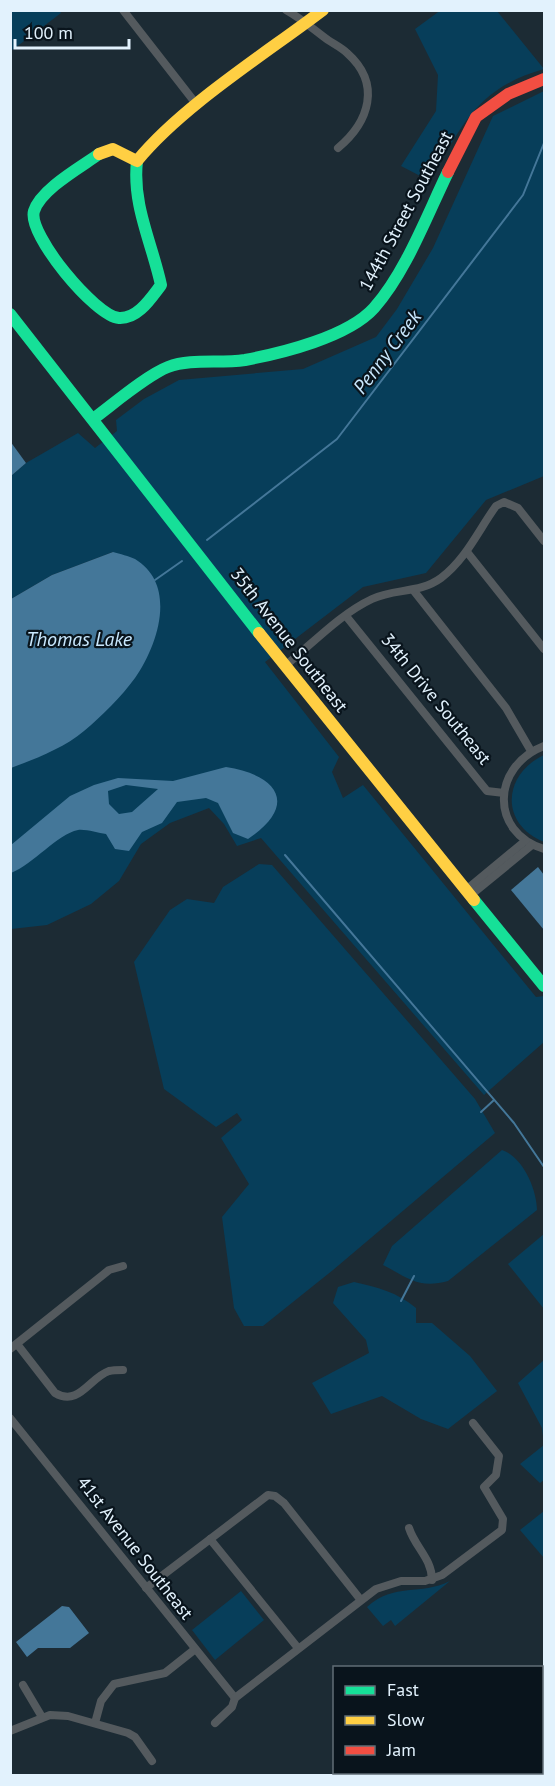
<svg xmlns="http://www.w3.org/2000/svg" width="555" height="1786" font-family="'PT Sans',sans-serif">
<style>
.green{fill:#073e5a}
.water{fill:#479;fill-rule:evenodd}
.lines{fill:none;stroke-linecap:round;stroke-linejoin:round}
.stream{stroke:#479;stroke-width:2}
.street{stroke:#545a5e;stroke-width:8}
.fast{stroke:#16e098;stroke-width:12}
.slow{stroke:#ffcf43;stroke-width:12}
.jam{stroke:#f24e42;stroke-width:12}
.labels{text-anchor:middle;stroke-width:4.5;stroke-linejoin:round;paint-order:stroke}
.street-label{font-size:18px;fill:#e2f2fd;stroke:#09141c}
.water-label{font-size:20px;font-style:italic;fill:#c9e8fe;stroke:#09141c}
</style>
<rect width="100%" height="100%" fill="#1c2b34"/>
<g class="green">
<polygon points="11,10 59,10 61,13 11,51"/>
<path d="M441,10L497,11L544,69C477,88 462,125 430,181L401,166L436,111L438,75L415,29Z"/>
<polygon points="544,91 544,476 486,500 426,573 363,587 265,662 339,757 332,772 343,798 363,785 536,997 544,996 544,1042 484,1095 261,838 237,846 224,824 209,808 170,823 141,844 119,881 91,904 47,925 11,929 11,768 56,748 113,552 52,575 11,599 11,476 26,463 78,433 95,448 117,431 116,420 144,399 179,380 303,369 376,337 397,309 433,248 493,116"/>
<path d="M544,755V842C499,824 503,774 544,755Z"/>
<polygon points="259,864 272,865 475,1099 495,1133 333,1270 263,1326 244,1326 234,1308 222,1217 249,1184 221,1138 242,1120 237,1113 216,1127 164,1089 134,962 170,910 187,899 214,903 223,887"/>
<path d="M502,1150C523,1157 537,1190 537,1210L448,1281C419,1289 408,1278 383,1265L392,1246Z"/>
<polygon points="544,1234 544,1309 508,1264"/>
<path d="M354,1282C377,1287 397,1292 416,1308V1323H432L470,1356L497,1391L448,1429L421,1419L382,1396L331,1414L312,1383L369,1353L366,1340L333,1303L338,1287Z"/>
<polygon points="544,1360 544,1480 540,1483 520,1464 544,1445 542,1428 518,1383"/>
<polygon points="544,1511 544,1558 520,1530"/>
<path d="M450,1581L395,1626L391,1620L383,1626L367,1607C395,1582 420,1596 450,1581Z"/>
<polygon points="241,1591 264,1620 215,1660 192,1630"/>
</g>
<g class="water">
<polygon points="10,441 26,463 11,476 10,476"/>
<path d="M113,552C120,554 129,556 135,559C178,585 158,645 135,678C122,696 101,717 84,731C64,748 35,759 11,768V599L52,575Z"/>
<path d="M226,767C278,775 299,805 248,839L233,833L218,803L206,798L177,802L162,823L142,832L129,851L115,849L106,834C98,833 86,829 78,830C57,834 34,864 11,873V845L70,796L94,785L118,778L173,781ZM126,785L158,789L132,812L119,814L109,804L108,791Z"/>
<polygon points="538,867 544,875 544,930 511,890"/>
<polygon points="62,1606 69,1607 89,1633 70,1648 38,1648 27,1657 16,1642"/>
</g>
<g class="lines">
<g class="stream">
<polyline points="207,540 337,439 523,195 544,143"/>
<polyline points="155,580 182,561"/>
<polyline points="285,855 514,1123 544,1167"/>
<polyline points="481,1112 494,1100"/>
<polyline points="401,1301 414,1276"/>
</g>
<g class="street">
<polyline points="123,10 197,105"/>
<path d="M286,10C302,19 313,29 328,40C334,44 342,48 347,53C382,84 369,122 338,148"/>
<polyline points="467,552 544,649"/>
<polyline points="414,591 506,708 531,751"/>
<polyline points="346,616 487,791 504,793"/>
<path d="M285,666C312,644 340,614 372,599C395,588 419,594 441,578C466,559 478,531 496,506L504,502L518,508L544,541"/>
<path d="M544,746C492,766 489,832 544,849"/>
<polyline points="467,889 525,841"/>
<polyline points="471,895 532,845"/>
<path d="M17,1344L55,1393C79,1407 89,1378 109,1371C113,1370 119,1370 123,1370"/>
<polyline points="10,1349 109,1270 123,1266"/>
<polyline points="10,1418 235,1698"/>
<path d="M409,1528C415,1547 432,1559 432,1580"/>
<polyline points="210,1539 298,1648"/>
<polyline points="146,1588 268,1495 275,1496 284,1503 360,1599"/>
<polyline points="23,1685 42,1717"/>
<polyline points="95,1723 101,1701 114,1684 165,1673 194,1650"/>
<polyline points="215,1723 232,1707 235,1698 376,1589 401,1581 425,1581 442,1575 502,1530 503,1519 484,1487 496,1475 499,1456 473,1423"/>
<polyline points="10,1731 50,1715 68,1716 128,1733 135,1737 152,1761"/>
</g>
<g class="fast">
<path d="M99,154C81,167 41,189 34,211C27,234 95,316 119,318C138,319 151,298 161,285C152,243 132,205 137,161"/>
<polyline points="10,314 259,633"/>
<path d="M93,419C112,405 147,375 168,367C192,358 219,364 245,360C282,353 348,337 374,308C406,272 427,215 448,172"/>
<polyline points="474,900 544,986"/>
</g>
<g class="slow">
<path d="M99,154L113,149L137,161C182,106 265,54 323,10"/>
<polyline points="259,633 474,900"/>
</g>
<polyline class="jam" points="448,172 476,117 508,94 544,79"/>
</g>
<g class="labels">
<g class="street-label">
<text transform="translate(406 211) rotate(-62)" y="6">144th Street Southeast</text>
<text transform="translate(289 640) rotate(52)" y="6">35th Avenue Southeast</text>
<text transform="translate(436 699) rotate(51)" y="6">34th Drive Southeast</text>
<text transform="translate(135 1548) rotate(52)" y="6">41st Avenue Southeast</text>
</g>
<g class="water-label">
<text transform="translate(387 352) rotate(-53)" y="7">Penny Creek</text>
<text x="79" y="646">Thomas Lake</text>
</g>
</g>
<rect width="555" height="1786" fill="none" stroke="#e2f2fd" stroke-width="24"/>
<rect x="333" y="1666" width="210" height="108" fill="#09141c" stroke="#606d76" stroke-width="1.5"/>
<rect x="345" y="1686" width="30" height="9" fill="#16e098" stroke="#606d76" stroke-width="1.5"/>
<text x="387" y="1696" font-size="18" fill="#e2f2fd">Fast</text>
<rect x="345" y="1716" width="30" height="9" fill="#ffcf43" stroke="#606d76" stroke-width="1.5"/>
<text x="387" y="1726" font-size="18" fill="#e2f2fd">Slow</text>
<rect x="345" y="1746" width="30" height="9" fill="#f24e42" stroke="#606d76" stroke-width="1.5"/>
<text x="387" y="1756" font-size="18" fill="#e2f2fd">Jam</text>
<path d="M15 39v9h114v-9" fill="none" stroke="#e2f2fd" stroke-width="3"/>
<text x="24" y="39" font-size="18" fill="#e2f2fd" stroke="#09141c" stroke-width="4.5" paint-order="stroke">100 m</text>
</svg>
